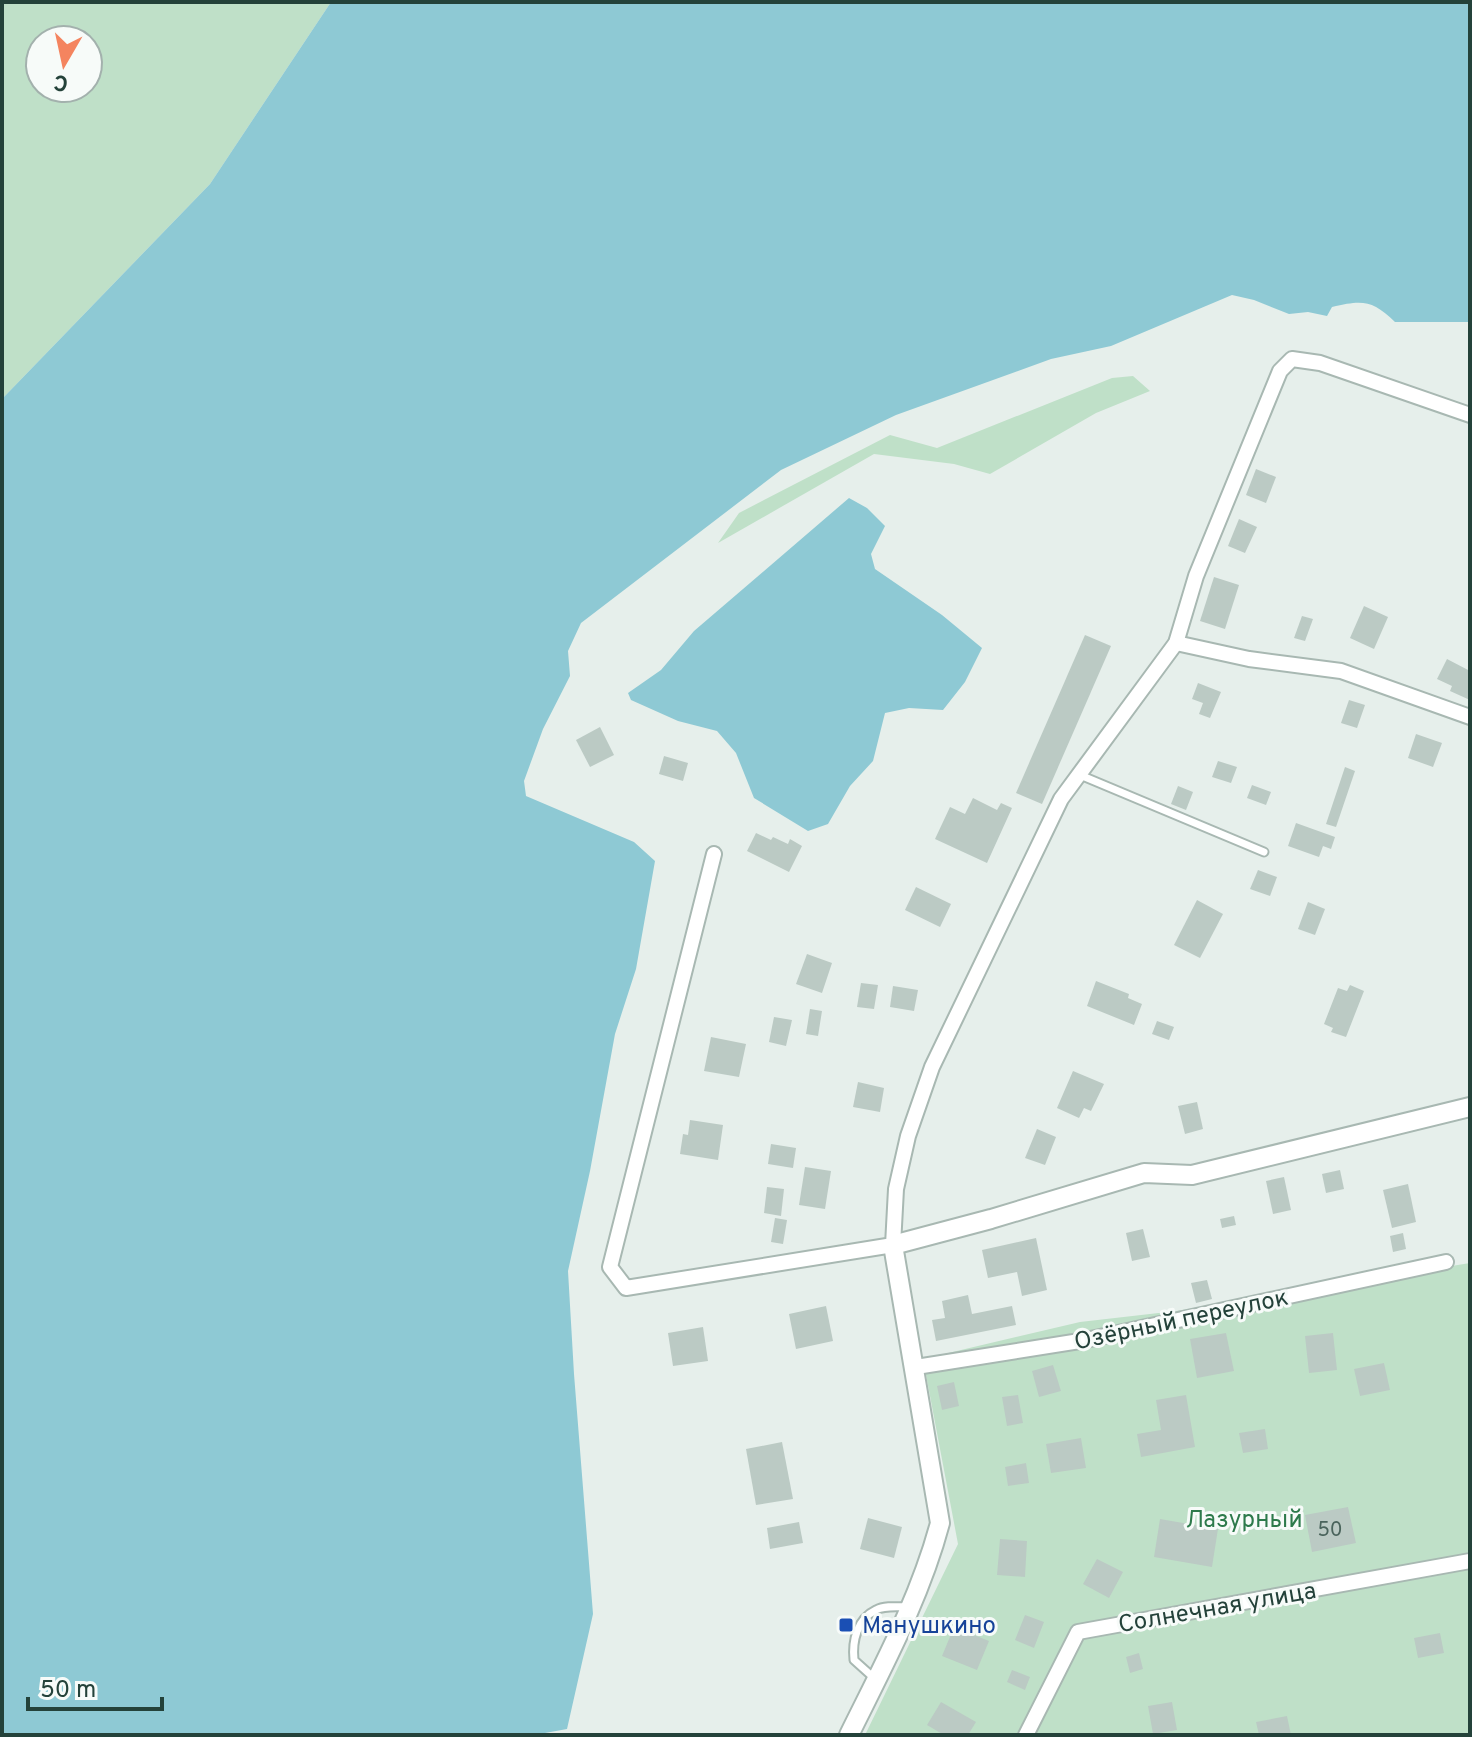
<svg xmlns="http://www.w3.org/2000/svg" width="1472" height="1737" font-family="Overpass,sans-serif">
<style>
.green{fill:#bfe0c8;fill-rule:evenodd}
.water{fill:#8ec9d4}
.building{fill:#bbcac4}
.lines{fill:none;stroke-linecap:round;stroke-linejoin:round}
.service-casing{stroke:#a8b8b2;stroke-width:11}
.minor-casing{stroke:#a8b8b2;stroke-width:18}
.tertiary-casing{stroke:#a8b8b2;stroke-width:22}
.service{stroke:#fff;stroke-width:7}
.minor{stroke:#fff;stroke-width:14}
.tertiary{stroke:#fff;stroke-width:18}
.transit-dot{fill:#1a4fb4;stroke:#f7fbf9;stroke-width:3}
.labels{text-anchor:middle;stroke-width:6;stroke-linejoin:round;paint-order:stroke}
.number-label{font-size:20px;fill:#4a645c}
.street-label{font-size:24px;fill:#24423a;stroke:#f7fbf9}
.park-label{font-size:24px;fill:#2d7a4b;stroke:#f7fbf9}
.transit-label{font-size:24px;fill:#164399;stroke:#f7fbf9;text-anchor:start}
</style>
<rect width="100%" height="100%" fill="#e6efeb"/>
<g class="green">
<path d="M2,2H331L210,184L2,399ZM40,40H88V88H40Z"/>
<polygon points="1133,376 1150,391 1096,413 990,474 954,464 874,454 718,543 739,513 890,435 937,448 1112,378"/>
<polygon points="1470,1263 1470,1735 865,1735 958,1544 923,1359 1080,1322 1176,1311"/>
</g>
<g class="water">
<path d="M331,2H1470V322H1395C1372,300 1363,300 1332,307L1327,316L1308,312L1289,314L1254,300L1232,295L1111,346L1051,359L896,415L781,470L581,623L568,651L570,676L543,729L524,781L526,796L634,842L655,861L636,969L615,1034L590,1171L568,1271L574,1374L593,1614L567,1729L534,1735H2V399L210,184Z"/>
<polygon points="849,498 867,508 885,526 871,554 875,569 942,615 982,648 965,682 943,710 909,708 885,713 873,761 850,786 828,824 808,831 754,798 736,753 717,731 678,721 631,700 628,693 661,670 694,631"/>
</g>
<g class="building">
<polygon points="1256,469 1276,477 1266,503 1246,495"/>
<polygon points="1239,519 1257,527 1245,553 1228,546"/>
<polygon points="1214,577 1239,585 1225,629 1200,621"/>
<polygon points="1364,606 1388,617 1374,649 1350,638"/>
<polygon points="1302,616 1313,619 1305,641 1294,638"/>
<polygon points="1085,635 1111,646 1042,804 1016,793"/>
<polygon points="1447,659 1470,671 1470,700 1450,691 1452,686 1437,679"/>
<polygon points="1198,683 1221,692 1210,718 1199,714 1203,703 1192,699"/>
<polygon points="1349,700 1365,705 1357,728 1341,723"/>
<polygon points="600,727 614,755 590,767 576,740"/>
<polygon points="1416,734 1442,743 1433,767 1408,758"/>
<polygon points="664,756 688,763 683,781 659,774"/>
<polygon points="1218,761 1237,767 1231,783 1212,777"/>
<polygon points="1345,767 1355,771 1336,827 1326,824"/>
<polygon points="1252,785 1271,792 1266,805 1247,798"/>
<polygon points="1178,786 1193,792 1186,810 1171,804"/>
<polygon points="973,798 997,810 1001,803 1012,808 987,863 935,839 950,807 965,814"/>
<polygon points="1296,823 1335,837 1331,849 1323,846 1319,857 1288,846"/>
<polygon points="756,833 771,840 773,837 788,844 790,839 802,846 789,872 747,851"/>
<polygon points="1258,870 1277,877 1270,896 1250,889"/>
<polygon points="916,887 951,904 940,927 905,910"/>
<polygon points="1197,900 1223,914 1200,958 1174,945"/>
<polygon points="1308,902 1325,909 1315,935 1298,929"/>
<polygon points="807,954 832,963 822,993 796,984"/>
<polygon points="1096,981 1129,994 1128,998 1142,1004 1134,1025 1087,1006"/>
<polygon points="861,983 878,985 874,1009 857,1007"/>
<polygon points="1350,985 1364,991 1346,1037 1331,1032 1333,1028 1324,1024 1338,988 1347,991"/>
<polygon points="893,986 918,990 914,1011 890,1007"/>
<polygon points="810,1009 822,1011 818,1036 806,1034"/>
<polygon points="774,1017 792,1020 786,1046 769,1042"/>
<polygon points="1157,1021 1174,1027 1169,1040 1152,1034"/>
<polygon points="711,1037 746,1044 739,1077 704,1071"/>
<polygon points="1073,1071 1104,1084 1091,1111 1084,1108 1079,1118 1057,1108"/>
<polygon points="858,1082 884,1088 880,1112 853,1107"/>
<polygon points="1197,1102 1203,1129 1185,1134 1178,1106"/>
<polygon points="690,1120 723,1125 718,1160 680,1154 683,1134 688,1135"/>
<polygon points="1037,1129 1056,1137 1045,1165 1025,1158"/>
<polygon points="771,1144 796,1148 793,1168 768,1164"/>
<polygon points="805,1167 831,1171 825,1209 799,1205"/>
<polygon points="1340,1170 1344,1189 1326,1193 1322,1174"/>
<polygon points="1284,1177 1291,1210 1273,1214 1266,1181"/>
<polygon points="1408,1184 1416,1222 1392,1228 1383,1190"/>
<polygon points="767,1187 784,1189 781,1216 764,1213"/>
<polygon points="1234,1216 1236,1225 1222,1228 1220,1219"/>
<polygon points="775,1218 787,1220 783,1244 771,1242"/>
<polygon points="1143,1229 1150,1257 1132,1261 1126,1233"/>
<polygon points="1403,1233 1406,1249 1393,1252 1390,1236"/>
<polygon points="1036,1238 1047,1290 1022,1296 1017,1272 988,1278 982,1250"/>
<polygon points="1207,1280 1212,1299 1196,1303 1191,1283"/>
<polygon points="968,1295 972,1314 1012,1306 1016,1325 936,1341 932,1320 945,1318 942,1301"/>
<polygon points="826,1306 833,1341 796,1349 789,1314"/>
<polygon points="703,1327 708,1361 673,1366 668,1333"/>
<polygon points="1226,1333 1234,1371 1197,1378 1190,1339"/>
<polygon points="1333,1333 1337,1370 1309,1373 1305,1336"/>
<polygon points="1384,1363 1390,1390 1360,1396 1354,1369"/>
<polygon points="1053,1365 1061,1391 1039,1397 1032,1371"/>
<polygon points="954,1382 959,1406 942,1410 937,1386"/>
<polygon points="1018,1395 1023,1423 1007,1426 1002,1397"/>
<polygon points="1186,1395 1195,1447 1141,1457 1137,1434 1161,1430 1156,1400"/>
<polygon points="1265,1429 1268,1449 1243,1453 1239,1433"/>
<polygon points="1081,1438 1086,1468 1051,1473 1046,1444"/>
<polygon points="782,1442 793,1499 756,1505 746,1449"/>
<polygon points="1026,1463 1029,1483 1008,1486 1005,1467"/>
<polygon points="1348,1507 1356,1543 1312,1552 1305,1515"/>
<polygon points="868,1518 902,1527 894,1558 860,1549"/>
<polygon points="1160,1519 1218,1529 1212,1567 1154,1557"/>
<polygon points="799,1522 803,1543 770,1549 767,1528"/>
<polygon points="1000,1539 1027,1541 1025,1577 997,1575"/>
<polygon points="1097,1559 1123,1572 1109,1598 1083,1584"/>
<polygon points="1025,1615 1044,1622 1034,1648 1015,1640"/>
<polygon points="954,1627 989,1641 977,1670 942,1656"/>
<polygon points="1440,1633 1444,1653 1418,1658 1414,1638"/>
<polygon points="1139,1653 1143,1669 1130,1673 1126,1657"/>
<polygon points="1012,1670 1030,1677 1025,1690 1007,1682"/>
<polygon points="941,1702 976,1722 968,1735 944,1735 927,1725"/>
<polygon points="1172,1702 1177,1730 1153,1734 1148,1706"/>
<polygon points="1287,1716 1291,1735 1259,1735 1256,1722"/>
</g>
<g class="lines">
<g class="service-casing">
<g id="service">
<polyline points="1080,775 1264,852"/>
<path d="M874,1678L854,1660C852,1641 857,1619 876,1610C885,1605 899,1607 909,1607"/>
</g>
</g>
<g class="minor-casing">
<g id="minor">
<polyline points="1176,643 1249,659 1341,671 1470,717"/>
<polyline points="714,854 610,1267 626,1288 893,1245 896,1189 908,1136 932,1067 1061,799 1176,643 1196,576 1280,371 1292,359 1320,363 1470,415"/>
<polyline points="916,1367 1086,1340 1446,1262"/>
<polyline points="1026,1735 1078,1632 1470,1561"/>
</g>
</g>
<g class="tertiary-casing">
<path id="tertiary" d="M849,1735C883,1666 920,1598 940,1523L893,1245L991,1219L1144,1173L1192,1175L1470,1107"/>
</g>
<use href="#service" class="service"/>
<use href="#minor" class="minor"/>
<use href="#tertiary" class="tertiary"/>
</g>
<rect class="transit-dot" x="838" y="1617" width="16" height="16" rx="4"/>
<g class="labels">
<g class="number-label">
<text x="1330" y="1536">50</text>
</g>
<g class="street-label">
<text transform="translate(1181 1319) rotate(-12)" y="8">Озёрный переулок</text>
<text transform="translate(1217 1607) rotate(-10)" y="8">Солнечная улица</text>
</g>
<g class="park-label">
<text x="1244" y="1527">Лазурный</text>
</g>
<g class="transit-label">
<text x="862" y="1633">Манушкино</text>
</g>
</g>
<rect width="1472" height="1737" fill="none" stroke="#24423a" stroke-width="8"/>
<g transform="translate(64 64) rotate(189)"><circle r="38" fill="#f7fbf9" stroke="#a3b1ad" stroke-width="2"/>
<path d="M0-6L14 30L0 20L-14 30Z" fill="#f4845f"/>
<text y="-12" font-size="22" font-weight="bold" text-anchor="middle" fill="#24423a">С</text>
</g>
<path d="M28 1697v12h134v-12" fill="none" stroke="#24423a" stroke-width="4"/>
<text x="40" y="1697" font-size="24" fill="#24423a" stroke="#f7fbf9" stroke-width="6" paint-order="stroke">50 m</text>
</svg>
